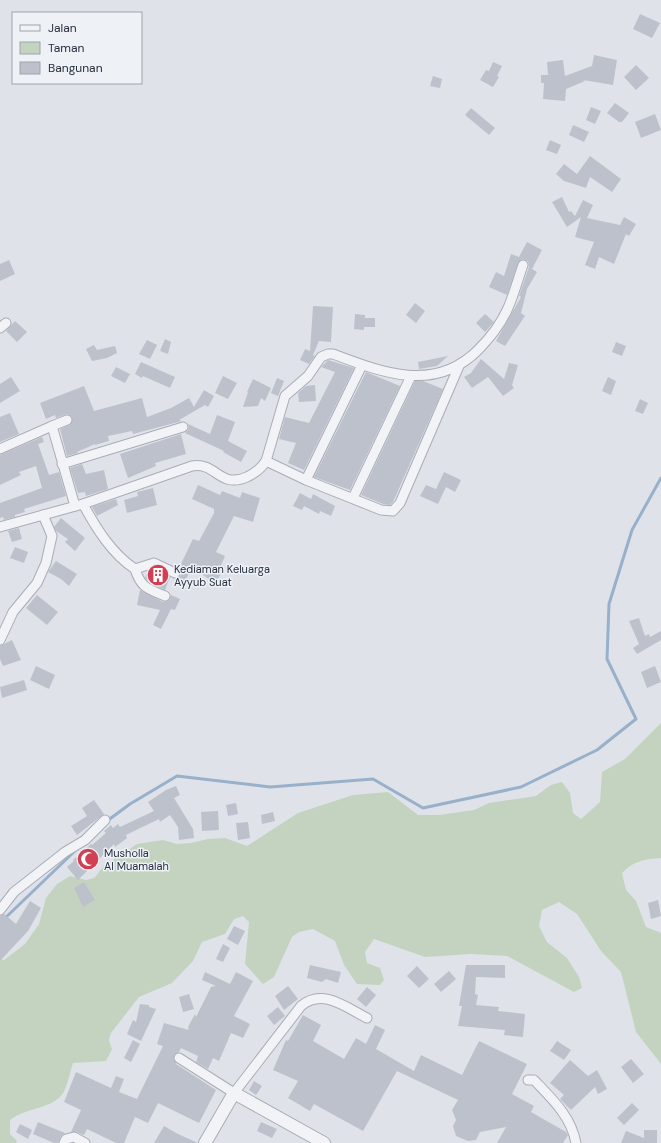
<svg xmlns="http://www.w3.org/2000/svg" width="661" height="1143" font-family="'DM Sans',sans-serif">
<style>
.green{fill:#c4d3c0}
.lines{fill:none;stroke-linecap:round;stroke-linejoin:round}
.stream{stroke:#98b0ca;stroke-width:3}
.building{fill:#bcc1cc}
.minor-casing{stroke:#a8adb6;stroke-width:11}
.tertiary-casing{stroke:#a8adb6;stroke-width:14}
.minor{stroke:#f2f3f7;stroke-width:9}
.tertiary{stroke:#f2f3f7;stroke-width:12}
.labels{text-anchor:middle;stroke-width:3;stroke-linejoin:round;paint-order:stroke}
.poi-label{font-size:11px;fill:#273040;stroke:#eef1f6;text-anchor:start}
</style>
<rect width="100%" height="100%" fill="#dfe3e9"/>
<path class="green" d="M661,723V858C645,859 633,861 622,873L626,890L636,901L646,927L661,933V1064L636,1032L621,972L601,951L577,914L559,902L542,910L539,926L547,942L567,958L579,977L582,988L574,992L507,956L471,954L425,957L374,939L365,952L367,963L380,968L384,980L380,985L357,984L344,965L335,941L313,929L299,932L292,937L274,977L263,984L245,964L249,922L243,916L234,919L225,934L202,942L193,961L172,983L139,997L111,1033L109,1040L112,1049L106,1061L73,1063C70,1072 67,1089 61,1096C47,1110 25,1108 10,1120V1134L17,1141L16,1143H0V959L4,960L25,944L39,924L46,898L57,884L70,876L86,880L94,878L104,866L137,844L163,840L177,844L191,843L208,839L225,838L247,846L298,813L353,795L388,792L418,815H439L474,810L489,803L536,796L551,785L562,782L570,793L573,813L581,819L600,802L602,772L625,759Z"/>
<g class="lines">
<g class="stream">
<polyline points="107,821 130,804 177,776 270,787 373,779 423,808 521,787 597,750 636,719 607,659 609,604 632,530 661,478"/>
<polyline points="0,923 78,848"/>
</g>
</g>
<g class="building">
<polygon points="640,14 660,23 652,38 633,29"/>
<polygon points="594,55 617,60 613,85 583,80 585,81 566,89 565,101 543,99 544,83 541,83 541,75 548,75 547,62 563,60 565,76 592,66"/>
<polygon points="493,62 502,66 497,76 499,77 493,87 480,80 486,70 489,71"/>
<polygon points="636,65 649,78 636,90 624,77"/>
<polygon points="433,76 442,79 440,88 430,86"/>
<polygon points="615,103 629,113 622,122 619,122 607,113"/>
<polygon points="591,107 601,111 595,124 586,120"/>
<polygon points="471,108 495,128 489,135 465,115"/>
<polygon points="655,114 661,130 641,138 635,122"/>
<polygon points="573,125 589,132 584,142 569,135"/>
<polygon points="550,140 561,145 557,154 546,150"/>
<polygon points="590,156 621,179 612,192 590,177 586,188 564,181 556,174 564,164 577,174"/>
<polygon points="562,197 569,212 571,211 575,216 583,200 593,205 587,218 620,225 624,217 636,224 629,236 626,234 614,264 599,257 595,269 585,265 594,242 575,237 581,217 567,227 552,202"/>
<polygon points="527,242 542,250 532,269 537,272 527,289 521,313 525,316 505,346 496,341 521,297 519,296 529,267 528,261 522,259 518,263 507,295 489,287 496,272 504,276 511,254 519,257"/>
<polygon points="9,260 15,274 0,281 0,264"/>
<polygon points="415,303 425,311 416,323 406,315"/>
<polygon points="313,306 333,307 331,342 319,341 313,355 315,356 309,364 300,360 305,349 310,351"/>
<polygon points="355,314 365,315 365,318 375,318 375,327 364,327 364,330 354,329"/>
<polygon points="485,314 494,322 485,332 476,323"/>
<polygon points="15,321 27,332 17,342 6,331"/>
<polygon points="165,339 171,342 168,354 160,351"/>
<polygon points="147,340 157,345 150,359 139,354"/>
<polygon points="616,342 626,346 622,356 612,352"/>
<polygon points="94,345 97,350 115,346 117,353 107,358 92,361 86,349"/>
<polygon points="448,356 437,366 419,369 418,362"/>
<polygon points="481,359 504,379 509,363 518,365 512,385 514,388 503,396 488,377 472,388 464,377 471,373"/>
<polygon points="328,360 354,368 304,470 288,463 296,443 279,439 285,417 309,423 335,372 321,367"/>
<polygon points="141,362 175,377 170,388 143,376 142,378 135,374"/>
<polygon points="116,367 130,374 125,383 111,376"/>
<polygon points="366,372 400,386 350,490 314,477"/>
<polygon points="223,376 237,383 228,399 215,393"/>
<polygon points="11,377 20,391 0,403 0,384"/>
<polygon points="608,377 616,381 611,395 602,391"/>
<polygon points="277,378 284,381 278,396 271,393"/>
<polygon points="253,379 271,388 265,401 261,398 258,406 243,407 248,392 247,392"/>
<polygon points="415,381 423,381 443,389 393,502 390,505 383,504 361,495"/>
<polygon points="315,385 316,401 299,402 298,393 306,386"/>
<polygon points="84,386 94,411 142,398 147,417 171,408 189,398 194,407 204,390 214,396 208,407 205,405 179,420 182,421 133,434 132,431 108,436 109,441 95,445 95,444 77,452 78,453 67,456 60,429 71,424 72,417 67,414 56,418 55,415 46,419 40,403"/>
<polygon points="640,399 648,403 643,414 635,411"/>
<polygon points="10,413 19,434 0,442 0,417"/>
<polygon points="217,415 235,422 228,441 247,451 241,462 223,452 224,451 185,433 189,429 188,424 210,434"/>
<polygon points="181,434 186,454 155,463 156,466 128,478 120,454"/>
<polygon points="42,437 44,442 38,444 49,475 59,472 66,496 24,509 25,512 15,515 15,517 4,520 3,517 0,518 0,503 42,488 36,466 19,472 21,475 0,485 0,455"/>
<polygon points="82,464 86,474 104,470 108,489 86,496 85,492 78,493 70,468"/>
<polygon points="444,472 461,480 455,492 446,487 438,504 420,496 426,485 436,489"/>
<polygon points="198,485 220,495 222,491 240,498 242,492 260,498 253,522 234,516 216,552 225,556 219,570 222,572 215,583 197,571 196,573 190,570 185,583 176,579 181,575 179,568 193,539 199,541 214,513 214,509 192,499"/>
<polygon points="153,488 157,505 127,513 124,500 138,496 137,492"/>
<polygon points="300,493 311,499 313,494 335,506 331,516 320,511 319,514 304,506 302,510 293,506"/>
<polygon points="116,499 118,505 97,516 92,507"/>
<polygon points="61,518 85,538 75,551 65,542 68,539 56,531 54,527"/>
<polygon points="19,528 22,539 12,542 8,531"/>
<polygon points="15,547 28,552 24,563 10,558"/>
<polygon points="56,561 77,574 69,586 61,579 48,572"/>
<polygon points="154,569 170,577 165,590 153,584 145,578 148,571"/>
<polygon points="140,590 163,602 169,600 171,595 180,599 175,610 171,609 161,629 153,625 160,610 137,605"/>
<polygon points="37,595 58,612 47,625 26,608"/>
<polygon points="639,618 645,636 649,634 650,637 661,631 661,640 637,654 633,648 639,644 629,621"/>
<polygon points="12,640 21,660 3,666 0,659 0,646"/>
<polygon points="36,666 55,675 49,689 30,680"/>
<polygon points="655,666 661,682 647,688 641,672"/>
<polygon points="24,680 27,690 2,698 0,687"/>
<polygon points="176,786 180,795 174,798 193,829 194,838 179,840 178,827 170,815 160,822 159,819 126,835 127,838 115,847 114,844 78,880 67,867 74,861 73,860 91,844 92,845 106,833 104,831 111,825 113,828 118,824 120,827 154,811 148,802 166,790"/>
<polygon points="94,800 104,814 77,835 71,826 87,816 82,808"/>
<polygon points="236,803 238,814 228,816 226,805"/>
<polygon points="218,811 219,830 202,831 201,812"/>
<polygon points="273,812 275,821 262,824 261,815"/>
<polygon points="248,822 250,838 238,840 236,823"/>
<polygon points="84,882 95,900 83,907 74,888"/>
<polygon points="658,900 661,916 651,919 648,903"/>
<polygon points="30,901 41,908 28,931 0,961 0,916 4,914 16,924"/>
<polygon points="234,926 245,931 238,945 227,939"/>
<polygon points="223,944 230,948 223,962 216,959"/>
<polygon points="310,965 341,972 338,983 326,979 322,982 307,978"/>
<polygon points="466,965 505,965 505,978 476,977 475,994 478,995 476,1005 499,1007 498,1011 525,1014 523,1037 504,1035 505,1030 458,1026 462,1006 459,1006"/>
<polygon points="417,966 429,979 419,988 407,976"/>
<polygon points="449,971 456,979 441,992 434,984"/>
<polygon points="205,972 230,984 236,972 253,981 234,1016 250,1024 243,1038 231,1033 219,1061 213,1058 208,1069 196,1062 198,1056 181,1048 179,1052 174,1055 176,1064 216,1090 199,1123 158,1103 148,1123 135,1117 124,1143 116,1143 87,1129 84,1135 76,1132 71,1132 81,1110 64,1102 76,1072 111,1088 116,1076 124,1079 119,1092 137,1099 163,1046 157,1044 164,1023 189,1030 188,1027 195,1014 196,1017 211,987 216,986 202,980"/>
<polygon points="288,986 298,999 284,1010 275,996"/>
<polygon points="367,987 376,995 366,1007 357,999"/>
<polygon points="189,994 194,1009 183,1012 179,997"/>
<polygon points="140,1004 149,1005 149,1007 156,1009 141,1041 127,1034 133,1020 136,1022"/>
<polygon points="278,1007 285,1016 274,1025 267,1016"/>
<polygon points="303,1015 321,1025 313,1041 344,1059 356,1038 366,1044 375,1025 385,1030 376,1049 414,1071 421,1055 462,1075 479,1041 527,1064 512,1094 534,1106 531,1112 566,1132 568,1135 563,1143 497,1143 506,1127 480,1132 476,1140 468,1141 456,1136 453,1126 456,1120 452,1110 458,1100 397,1071 363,1131 314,1104 310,1111 288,1098 298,1081 273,1070 286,1040 288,1041"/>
<polygon points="133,1040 140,1044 131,1062 124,1058"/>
<polygon points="557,1041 571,1050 564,1060 550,1051"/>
<polygon points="631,1059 644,1074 633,1083 621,1067"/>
<polygon points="570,1060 588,1076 597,1070 607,1089 598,1094 595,1087 571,1110 560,1099 564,1095 550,1083"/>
<polygon points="254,1081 262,1086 256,1095 249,1090"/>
<polygon points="632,1103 639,1110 624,1125 617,1118"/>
<polygon points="38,1122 65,1133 61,1136 58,1143 54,1143 33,1134"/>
<polygon points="261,1122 277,1129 272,1138 257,1131"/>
<polygon points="20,1124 32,1130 28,1139 16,1132"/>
<polygon points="164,1126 178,1134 198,1143 154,1143"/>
<polygon points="644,1130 657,1130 657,1143 621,1143 626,1131 644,1138"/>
</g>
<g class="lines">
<g class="minor-casing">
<g id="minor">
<polyline points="0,328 6,323"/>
<polyline points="52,426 67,420"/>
<polyline points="0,449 52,426 75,506"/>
<polyline points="266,461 306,480 381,510 393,511 400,503 459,366"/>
<polyline points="62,464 183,427"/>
<polyline points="306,480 362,365"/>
<polyline points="353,498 411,376"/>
<path d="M83,504C96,528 112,554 135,569L154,563L175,573"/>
<path d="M0,527L83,504L192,466C217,462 219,489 247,477C255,473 261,469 266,461L285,396L308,376L321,357L328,354H333C383,373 435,393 478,350C490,338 501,324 508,308C514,294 518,279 523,265"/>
<path d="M135,569C141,588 148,589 165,596"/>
<polyline points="0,640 13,612 37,583 46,563 52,536 43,515"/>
<polyline points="0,910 14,892 65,852 85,840 105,820"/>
<path d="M179,1058L234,1093L301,1006C323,988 345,1007 367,1018"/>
<path d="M528,1080H534C552,1099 571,1116 576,1143"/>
<polyline points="64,1143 66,1139 74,1137 85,1143"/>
</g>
</g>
<g class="tertiary-casing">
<polyline id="tertiary" points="205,1143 234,1093 324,1143"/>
</g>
<use href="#minor" class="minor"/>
<use href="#tertiary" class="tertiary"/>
</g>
<defs>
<g id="building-disc" transform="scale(1.15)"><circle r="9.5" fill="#d33f52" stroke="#eef1f6"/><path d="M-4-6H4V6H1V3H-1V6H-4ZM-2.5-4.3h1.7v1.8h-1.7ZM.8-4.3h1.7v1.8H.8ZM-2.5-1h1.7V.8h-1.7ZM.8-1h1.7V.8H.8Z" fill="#fff"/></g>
<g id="mosque-disc" transform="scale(1.15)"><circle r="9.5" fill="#d33f52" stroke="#eef1f6"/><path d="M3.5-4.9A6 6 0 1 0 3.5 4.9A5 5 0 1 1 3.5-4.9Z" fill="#fff"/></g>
</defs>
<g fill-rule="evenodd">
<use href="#building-disc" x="158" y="575"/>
<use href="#mosque-disc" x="88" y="859"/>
</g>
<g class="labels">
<g class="poi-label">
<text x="174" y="573">Kediaman Keluarga<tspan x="174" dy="13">Ayyub Suat</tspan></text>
<text x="104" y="857">Musholla<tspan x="104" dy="13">Al Muamalah</tspan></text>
</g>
</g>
<rect x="12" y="12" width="130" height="72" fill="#eef1f6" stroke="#9ea4ad"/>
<rect x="20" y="25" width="20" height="6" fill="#f2f3f7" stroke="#9ea4ad"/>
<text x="48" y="32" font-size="12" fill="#273040">Jalan</text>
<rect x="20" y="42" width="20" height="12" fill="#c4d3c0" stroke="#9ea4ad"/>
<text x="48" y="52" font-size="12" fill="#273040">Taman</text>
<rect x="20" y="62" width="20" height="12" fill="#bcc1cc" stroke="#9ea4ad"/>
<text x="48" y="72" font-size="12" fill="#273040">Bangunan</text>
</svg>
